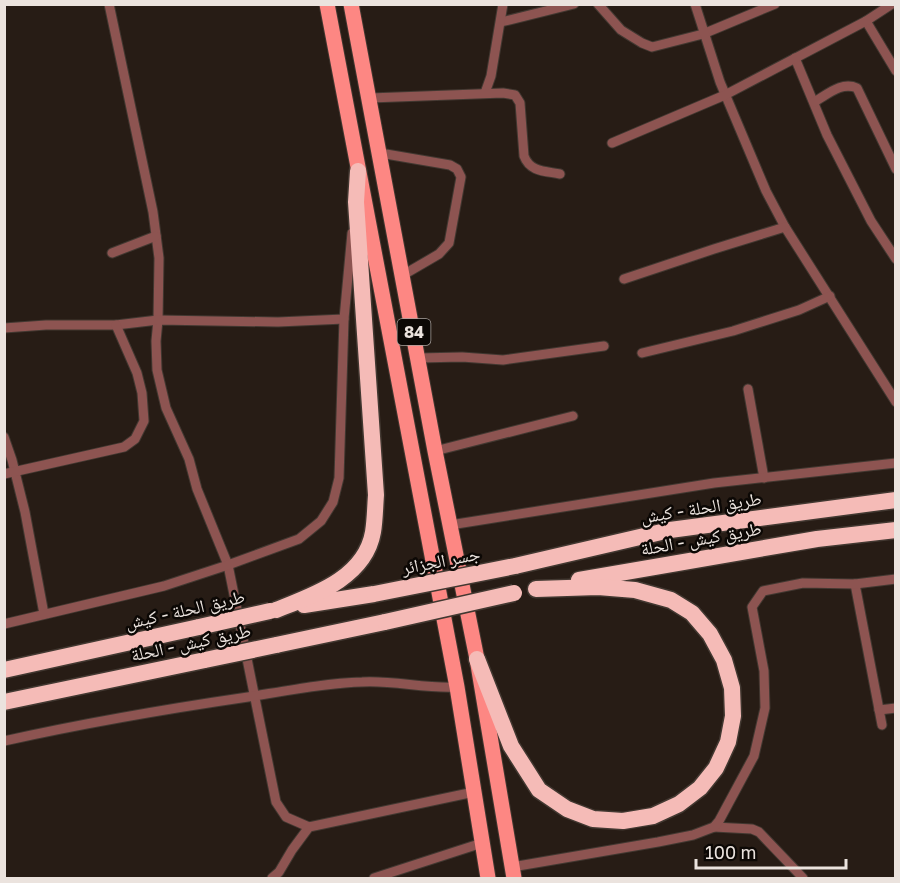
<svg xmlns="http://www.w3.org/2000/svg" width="900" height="883" font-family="'Golos Text','Noto Naskh Arabic',sans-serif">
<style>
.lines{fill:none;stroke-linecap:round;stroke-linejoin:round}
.street-casing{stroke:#423831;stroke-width:11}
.primary-casing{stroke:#423831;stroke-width:17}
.highway-casing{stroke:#423831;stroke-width:19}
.street{stroke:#8d5451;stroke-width:9}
.primary{stroke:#fd8783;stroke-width:15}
.highway{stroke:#f5bbb7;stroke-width:16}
.highway-bridge-casing{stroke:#423831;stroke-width:19;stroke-linecap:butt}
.highway-bridge{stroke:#f5bbb7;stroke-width:16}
.labels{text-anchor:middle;stroke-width:5;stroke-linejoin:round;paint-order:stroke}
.shield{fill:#0c0805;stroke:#a8a19d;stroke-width:1.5}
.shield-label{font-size:16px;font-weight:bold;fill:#ebe3de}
.street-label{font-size:18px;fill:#ebe3de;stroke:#0c0805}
</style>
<rect width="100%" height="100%" fill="#271c15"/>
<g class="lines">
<g class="street-casing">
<g id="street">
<polyline points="109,4 153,212 159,258 158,320 156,341 157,370 166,408 189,459 197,489 228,565 276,802 286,817 309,827"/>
<polyline points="598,4 621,30 642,43 652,47 703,34 775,4"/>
<polyline points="695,4 720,82 766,191 785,227 896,402"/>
<polyline points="866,21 896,71"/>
<polyline points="501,22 574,4"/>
<polyline points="795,58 827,135 871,221 896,259"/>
<polyline points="485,93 491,76 503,4"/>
<path d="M370,98L503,93L515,95L520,103L524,156C530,172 545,171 560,174"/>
<path d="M814,102C827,95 841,81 857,88L896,169"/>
<polyline points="612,143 725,95 866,21 892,4"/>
<polyline points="380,153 450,165 457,169 461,177 449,243 439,254 403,275"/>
<polyline points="112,253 156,236"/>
<polyline points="624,279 714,249 785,227"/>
<polyline points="4,328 46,325 116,325 158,320 278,322 344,319"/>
<polyline points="642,353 733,331 799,310 830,296"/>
<polyline points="419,358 462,357 503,360 604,346"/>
<polyline points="748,389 764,478"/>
<polyline points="4,437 12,460 25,512 44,614"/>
<polyline points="435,451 573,416"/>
<polyline points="4,474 124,447 135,439 144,421 142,393 137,373 116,325"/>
<polyline points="450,525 714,483 896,463"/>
<polyline points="855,584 882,725"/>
<polyline points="4,624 164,586 228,565 299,539 321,521 333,502 339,478 344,319 352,233"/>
<polyline points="879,710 896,708"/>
<path d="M4,741C85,723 166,709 248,697C285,691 325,683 362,682C394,680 425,689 457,687"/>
<polyline points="714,827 752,829 759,832 803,878"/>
<polyline points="512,867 658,842 693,835 714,827 719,821 754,756 765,708 764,671 752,607 763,591 803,583 855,584 896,579"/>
<polyline points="272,878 279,872 292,850 309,827 474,792"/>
<polyline points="374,878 482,843"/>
</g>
</g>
<g class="primary-casing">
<g id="primary">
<polyline points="327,4 457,687 488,878"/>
<polyline points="351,4 435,451 477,659 514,878"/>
</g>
</g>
<g class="highway-casing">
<g id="highway">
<polyline points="515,566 670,530 896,500"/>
<polyline points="579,580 817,539 896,530"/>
<polyline points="304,605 374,594"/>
<path d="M276,610C314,595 365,578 373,532C375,520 375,508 376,495L356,202L358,171"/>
<polyline points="276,645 385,622"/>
<polyline points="477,659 511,746 539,790 567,809 593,819 623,821 653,816 679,804 700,788 716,768 728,742 733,716 732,688 724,660 710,634 692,613 671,600 635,590 598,587 536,589"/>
<polyline points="4,670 199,627"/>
<polyline points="4,702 205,660"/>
</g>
</g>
<use href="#street" class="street"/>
<use href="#primary" class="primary"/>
<use href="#highway" class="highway"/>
<g class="highway-bridge-casing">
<g id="highway-bridge">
<polyline points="374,594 515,566"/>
<polyline points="385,622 514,593"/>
<polyline points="199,627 270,611"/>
<polyline points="205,660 276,645"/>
</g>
</g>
<use href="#highway-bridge" class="highway-bridge"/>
</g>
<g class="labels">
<rect class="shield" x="397.5" y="319" width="33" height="26" rx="4.5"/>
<g class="shield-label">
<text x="414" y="338">84</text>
</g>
<g class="street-label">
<text transform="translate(701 508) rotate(-9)" y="6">طريق الحلة - كيش</text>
<text transform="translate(701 539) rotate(-10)" y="6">طريق كيش - الحلة</text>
<text transform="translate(441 561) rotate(-11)" y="6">جسر الجزائر</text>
<text transform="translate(185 610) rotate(-13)" y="6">طريق الحلة - كيش</text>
<text transform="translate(191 643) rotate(-12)" y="6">طريق كيش - الحلة</text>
</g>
</g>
<rect width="900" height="883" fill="none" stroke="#ebe3de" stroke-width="12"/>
<path d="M696 859v9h150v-9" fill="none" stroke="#ebe3de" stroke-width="3"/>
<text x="705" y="859" font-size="18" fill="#ebe3de" stroke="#0c0805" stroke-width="4.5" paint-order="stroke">100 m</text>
</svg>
